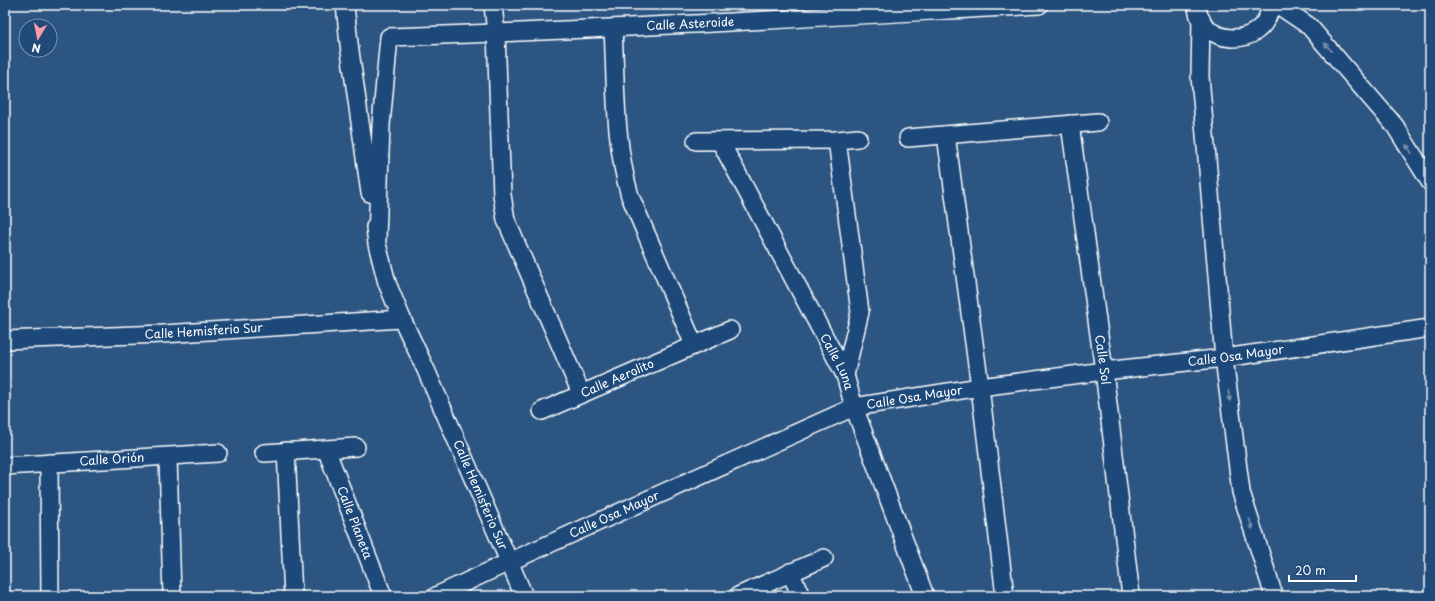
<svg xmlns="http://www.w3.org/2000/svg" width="1435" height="601" font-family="'Playpen Sans',sans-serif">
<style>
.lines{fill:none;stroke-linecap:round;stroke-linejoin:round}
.minor-casing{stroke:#fff;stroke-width:20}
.minor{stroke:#1f4a7a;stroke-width:17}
.oneway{fill:#7992af}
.labels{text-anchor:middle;stroke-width:4;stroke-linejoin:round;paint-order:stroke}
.street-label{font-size:12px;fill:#fff;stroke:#1f4a7a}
</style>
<rect width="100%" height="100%" fill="#2c5582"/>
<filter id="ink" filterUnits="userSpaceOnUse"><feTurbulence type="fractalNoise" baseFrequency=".025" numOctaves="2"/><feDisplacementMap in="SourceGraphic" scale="8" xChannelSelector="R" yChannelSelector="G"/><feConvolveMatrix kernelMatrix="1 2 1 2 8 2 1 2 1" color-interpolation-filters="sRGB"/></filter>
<g filter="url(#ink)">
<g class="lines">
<g class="minor-casing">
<g id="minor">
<polyline points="345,5 349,44 370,193"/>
<polyline points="493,5 496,33 502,195 506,220 581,393"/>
<path d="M1197,5C1198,46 1264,52 1271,5"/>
<polyline points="1278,5 1309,26 1395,126 1430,182"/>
<polyline points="1201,19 1200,76 1224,358 1241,492 1274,596"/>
<path d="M613,28C616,84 614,142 630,196L694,345"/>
<path id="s1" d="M1070,124L1104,371L1131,596"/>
<polyline points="946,135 980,387 1005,596"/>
<polyline points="908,138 1098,122"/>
<polyline points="837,140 860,312 845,375"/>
<polyline points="696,141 837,140 858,138"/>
<path id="s2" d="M720,141L845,375L854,407L925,596"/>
<path id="s3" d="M375,227L377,244L387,283L402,319L426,370L524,596"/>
<path id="s4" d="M377,239L381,125L389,37C606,30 822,17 1039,5"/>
<path id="s5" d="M5,340L163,334L402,319"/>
<path id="s6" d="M542,411L730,330"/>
<path id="s7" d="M326,449L383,596"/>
<polyline points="286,451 293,596"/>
<polyline points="264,453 356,447"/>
<polyline points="168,457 172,596"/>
<polyline points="49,463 50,596"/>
<path id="s8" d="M5,466L218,453"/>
<polyline points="790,572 801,596"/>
<path id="s9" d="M436,596L509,562L854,407L980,387L1104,371L1224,358L1430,328"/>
<polyline points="738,596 824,558"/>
</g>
</g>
<use href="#minor" class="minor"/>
</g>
<defs><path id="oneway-solid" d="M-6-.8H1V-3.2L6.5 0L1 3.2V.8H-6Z"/></defs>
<g class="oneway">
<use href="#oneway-solid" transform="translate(1328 47) rotate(-130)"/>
<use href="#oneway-solid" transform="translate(1409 149) rotate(-123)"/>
<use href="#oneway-solid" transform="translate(1229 396) rotate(83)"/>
<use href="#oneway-solid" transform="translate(1251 524) rotate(72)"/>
</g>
</g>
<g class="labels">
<g class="street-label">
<text dy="4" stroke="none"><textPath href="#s4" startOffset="504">Calle Asteroide</textPath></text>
<text dy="4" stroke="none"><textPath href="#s5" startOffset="199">Calle Hemisferio Sur</textPath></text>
<text dy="4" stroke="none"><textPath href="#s9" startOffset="844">Calle Osa Mayor</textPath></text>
<text dy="4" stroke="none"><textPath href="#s1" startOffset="238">Calle Sol</textPath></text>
<text dy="4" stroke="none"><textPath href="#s2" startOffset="250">Calle Luna</textPath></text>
<text dy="4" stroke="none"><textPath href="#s6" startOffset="82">Calle Aerolito</textPath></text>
<text dy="4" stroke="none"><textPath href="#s9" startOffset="520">Calle Osa Mayor</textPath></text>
<text dy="4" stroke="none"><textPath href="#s8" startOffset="107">Calle Orión</textPath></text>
<text dy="4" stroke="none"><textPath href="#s3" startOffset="289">Calle Hemisferio Sur</textPath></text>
<text dy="4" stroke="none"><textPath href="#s9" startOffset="196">Calle Osa Mayor</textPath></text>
<text dy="4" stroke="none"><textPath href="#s7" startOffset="79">Calle Planeta</textPath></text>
</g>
</g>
<rect width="1435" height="601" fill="none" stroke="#1f4a7a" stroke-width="20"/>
<rect x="10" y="10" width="1415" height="581" fill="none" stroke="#fff" stroke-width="1.5" filter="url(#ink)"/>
<g transform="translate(38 38) rotate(190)"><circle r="19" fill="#1f4a7a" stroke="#7992af"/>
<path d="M0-3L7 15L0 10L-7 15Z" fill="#ff9aa2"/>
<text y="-6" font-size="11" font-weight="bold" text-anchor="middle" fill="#ffffff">N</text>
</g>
<path d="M1289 575v6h67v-6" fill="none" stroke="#ffffff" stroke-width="2"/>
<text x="1295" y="575" font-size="12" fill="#ffffff" stroke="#1f4a7a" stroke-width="3" paint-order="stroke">20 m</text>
</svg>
